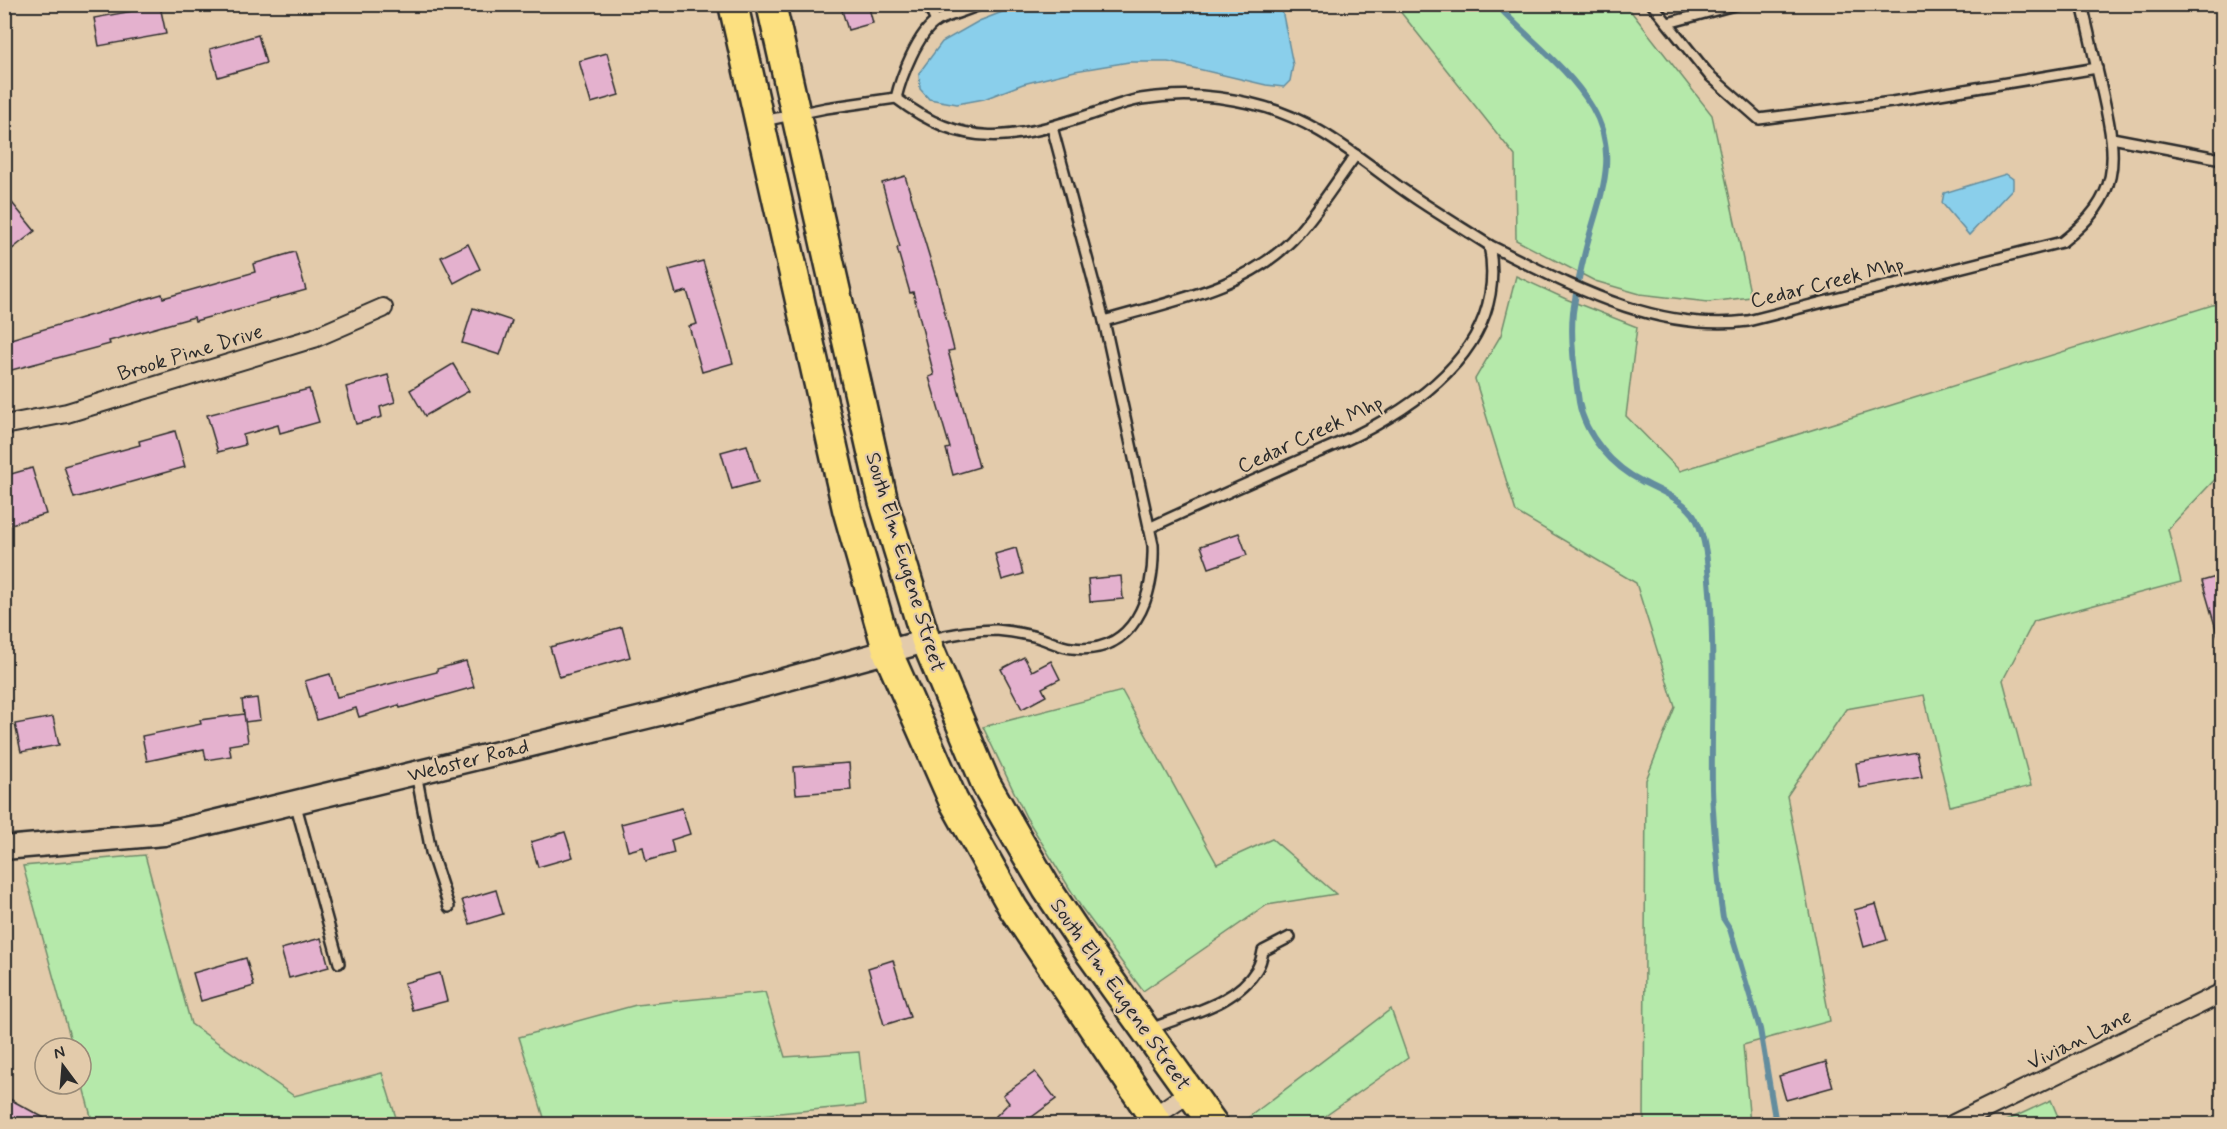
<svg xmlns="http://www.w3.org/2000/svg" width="2227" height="1129" font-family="Mynerve,sans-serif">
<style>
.green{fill:#b5e9aa;stroke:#708a6a;stroke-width:1.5}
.water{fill:#8acfeb;stroke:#648d9e;stroke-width:1.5}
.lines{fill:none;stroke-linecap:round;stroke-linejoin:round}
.stream{stroke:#648d9e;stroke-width:6}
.building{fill:#e4b1ce;stroke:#2b2b2b;stroke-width:1.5}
.service-casing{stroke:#2b2b2b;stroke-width:14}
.minor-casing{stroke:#2b2b2b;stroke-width:22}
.tertiary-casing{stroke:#2b2b2b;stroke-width:27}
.primary-casing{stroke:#2b2b2b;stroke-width:33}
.service{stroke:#e3cbab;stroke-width:9}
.minor{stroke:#e3cbab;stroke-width:18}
.tertiary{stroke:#e3cbab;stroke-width:22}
.primary{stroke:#fce080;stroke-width:28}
.labels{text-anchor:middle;stroke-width:4.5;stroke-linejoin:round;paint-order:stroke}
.street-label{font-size:21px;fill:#2b2b2b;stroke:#e3cbab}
</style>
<rect width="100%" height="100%" fill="#e3cbab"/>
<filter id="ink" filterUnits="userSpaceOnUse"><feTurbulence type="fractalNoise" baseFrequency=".0167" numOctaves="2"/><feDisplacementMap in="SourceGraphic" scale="12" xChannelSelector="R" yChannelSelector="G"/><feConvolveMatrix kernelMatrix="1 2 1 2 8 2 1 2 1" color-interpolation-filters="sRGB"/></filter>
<g filter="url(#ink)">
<g class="green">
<polygon points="1395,5 1626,5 1712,115 1751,297 1708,302 1640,294 1595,281 1516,240 1515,156"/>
<polygon points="1516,276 1566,299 1637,327 1626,416 1680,471 2222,302 2222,472 2168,529 2181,582 2034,621 2003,680 2031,786 1950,806 1924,695 1846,709 1787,796 1830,1021 1743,1045 1750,1124 1644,1124 1646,780 1675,707 1636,583 1516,512 1475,379 1501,335"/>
<polygon points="1122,691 1217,864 1272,839 1336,894 1267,905 1143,991 1081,907 1026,817 983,727"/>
<polygon points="145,855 191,1024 294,1096 382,1073 398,1124 93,1124 81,1079 81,1048 73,1048 23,866"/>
<polygon points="765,992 785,1057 859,1052 865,1105 726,1118 699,1124 546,1124 519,1037 636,1005"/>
<polygon points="1391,1009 1408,1058 1314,1124 1242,1124 1241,1123"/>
<polygon points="2051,1100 2061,1124 1999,1124"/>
</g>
<g class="water">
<polygon points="1023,4 1281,5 1293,65 1290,81 1284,87 1266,85 1168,62 1129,62 1075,71 1023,84 984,99 957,104 929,99 920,89 919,73 942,42 979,21"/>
<polygon points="2006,174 2013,179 2013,188 1969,235 1942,203 1944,193"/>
</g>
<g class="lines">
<path class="stream" d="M1496,4C1528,39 1568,67 1592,107C1621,156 1599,198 1586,248C1581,268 1576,291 1573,312C1570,340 1575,374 1579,402C1585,436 1613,467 1643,482C1659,490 1688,502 1696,519C1707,541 1708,569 1710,592C1715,658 1711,723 1712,789C1713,827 1718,866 1721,904L1723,918L1730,929L1760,1029L1776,1124"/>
</g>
<g class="building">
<polygon points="840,4 868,4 873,23 848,30"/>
<polygon points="160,6 166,34 99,46 94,18"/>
<polygon points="258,35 266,63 218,77 210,49"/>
<polygon points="607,53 619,95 591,103 579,61"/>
<polygon points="905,176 938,285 954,350 948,351 979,467 953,475 946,449 950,448 929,377 934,375 913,292 910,293 897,248 900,247 882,183"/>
<polygon points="4,193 35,231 11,250 4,242"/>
<polygon points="468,244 480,269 454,283 441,257"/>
<polygon points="295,252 306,290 195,321 194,317 109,341 110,344 4,372 4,341 162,294 163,298 255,272 253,264"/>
<polygon points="703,261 733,363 702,372 689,326 697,324 687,291 676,294 669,270"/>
<polygon points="473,308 512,321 500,355 462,343"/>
<polygon points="453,364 469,391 425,416 410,390"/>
<polygon points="388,375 395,402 380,407 382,417 356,424 346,387"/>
<polygon points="309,389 319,422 280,433 278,425 243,435 245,445 218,452 207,415"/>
<polygon points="175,431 185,467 74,498 64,466 140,445 139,441"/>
<polygon points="747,445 758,482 732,489 721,452"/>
<polygon points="32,468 46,514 4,526 4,476"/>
<polygon points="1239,533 1247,555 1209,568 1201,546"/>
<polygon points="1016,548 1023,574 1002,580 995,554"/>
<polygon points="2223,575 2223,635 2218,636 2202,581"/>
<polygon points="1121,576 1123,599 1090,602 1088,579"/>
<polygon points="622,627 630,657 559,677 550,647"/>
<polygon points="1024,657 1032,671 1051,661 1060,679 1042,688 1046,696 1022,709 1001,669"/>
<polygon points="466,661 474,687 400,708 399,705 359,717 356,708 317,720 305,681 330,674 337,697 437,672 437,669"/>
<polygon points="257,698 260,720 245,722 242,700"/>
<polygon points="244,714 248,742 229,745 231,756 206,760 204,749 147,761 142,736 201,724 200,720"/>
<polygon points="53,717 59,745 21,752 15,724"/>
<polygon points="1917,752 1922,777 1860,788 1856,763"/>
<polygon points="849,763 851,790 796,794 794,767"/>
<polygon points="682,808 690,834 671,840 674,853 646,861 643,847 628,851 621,824"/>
<polygon points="565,832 573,857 538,867 531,842"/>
<polygon points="496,890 503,914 470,924 462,900"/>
<polygon points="1876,904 1887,940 1864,947 1854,910"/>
<polygon points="321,938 329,967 289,978 281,949"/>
<polygon points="246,958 254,986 201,1001 193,973"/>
<polygon points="893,960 910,1017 884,1025 868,968"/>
<polygon points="440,973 447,1001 412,1010 404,983"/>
<polygon points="1826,1062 1833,1087 1786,1100 1779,1076"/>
<polygon points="1035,1072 1056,1099 1021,1125 987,1125 1009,1103 1003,1095"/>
<polygon points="4,1096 57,1125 4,1125"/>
</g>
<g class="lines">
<g class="service-casing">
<g id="service">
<polyline points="928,4 936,22"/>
<polyline points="1652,4 1709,75 1759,119 1892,102 2097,68"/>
<polyline points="1668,23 1738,4"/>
<path d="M896,98C901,77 918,32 937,21C951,14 967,11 981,4"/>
<path d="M763,121L826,108L896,98C964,150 1013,140 1089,115C1105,110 1123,102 1141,99C1177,93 1217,95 1253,104C1314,118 1356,156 1405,191C1432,210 1461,227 1489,245C1506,330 1443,388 1374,426C1347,441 1318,452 1291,464C1244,485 1196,506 1149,528"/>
<polyline points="2112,138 2222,159"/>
<path d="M1489,245C1570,285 1655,333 1748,321L2062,242C2121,196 2118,162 2103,95C2096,65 2089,35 2082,4"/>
<path d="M1104,321C1167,302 1245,289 1292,240C1316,215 1335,183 1356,155"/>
<path d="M928,640C951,634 973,630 996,630C1008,631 1021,633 1033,636C1046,639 1059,647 1072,648C1134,656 1155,596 1153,545L1104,321L1052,127"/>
<polyline points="416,773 431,852 449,907"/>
<polyline points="295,802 339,963"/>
<path d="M1148,1030C1185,1014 1235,1006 1257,969C1260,964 1262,957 1263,951L1290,937"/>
</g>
</g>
<g class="minor-casing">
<g id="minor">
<polyline points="4,425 67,413 314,338 383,308"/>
<polyline points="1145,1123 1190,1092"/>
<polyline points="1954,1124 2222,993"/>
</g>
</g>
<g class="tertiary-casing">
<polyline id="tertiary" points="4,848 164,834 659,714 926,641"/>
</g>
<g class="primary-casing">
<g id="primary">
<polyline points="733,4 847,509 888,653 953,800 1013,908 1158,1124"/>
<polyline points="771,4 883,500 926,641 986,784 1017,838 1047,889 1088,950 1213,1124"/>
</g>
</g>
<use href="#service" class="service"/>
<use href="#minor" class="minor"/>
<use href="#tertiary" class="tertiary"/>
<use href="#primary" class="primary"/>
</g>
</g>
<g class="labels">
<g class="street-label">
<text transform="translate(1827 282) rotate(-14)" y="7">Cedar Creek Mhp</text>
<text transform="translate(190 352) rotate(-17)" y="7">Brook Pine Drive</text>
<text transform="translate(1310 434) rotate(-25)" y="7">Cedar Creek Mhp</text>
<text transform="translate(906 562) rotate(73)" y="7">South Elm Eugene Street</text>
<text transform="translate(468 760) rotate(-14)" y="7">Webster Road</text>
<text transform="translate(1121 994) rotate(55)" y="7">South Elm Eugene Street</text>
<text transform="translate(2079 1039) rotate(-26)" y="7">Vivian Lane</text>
</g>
</g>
<rect width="2227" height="1129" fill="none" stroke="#e3cbab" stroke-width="24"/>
<rect x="12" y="12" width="2203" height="1105" fill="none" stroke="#2b2b2b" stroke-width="2" filter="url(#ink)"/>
<g transform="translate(63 1066) rotate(344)"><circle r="28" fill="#e3cbab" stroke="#998b78" stroke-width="1.5"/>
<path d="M0-4.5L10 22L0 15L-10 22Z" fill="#2b2b2b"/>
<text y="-9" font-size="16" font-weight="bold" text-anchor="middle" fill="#2b2b2b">N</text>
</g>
</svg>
